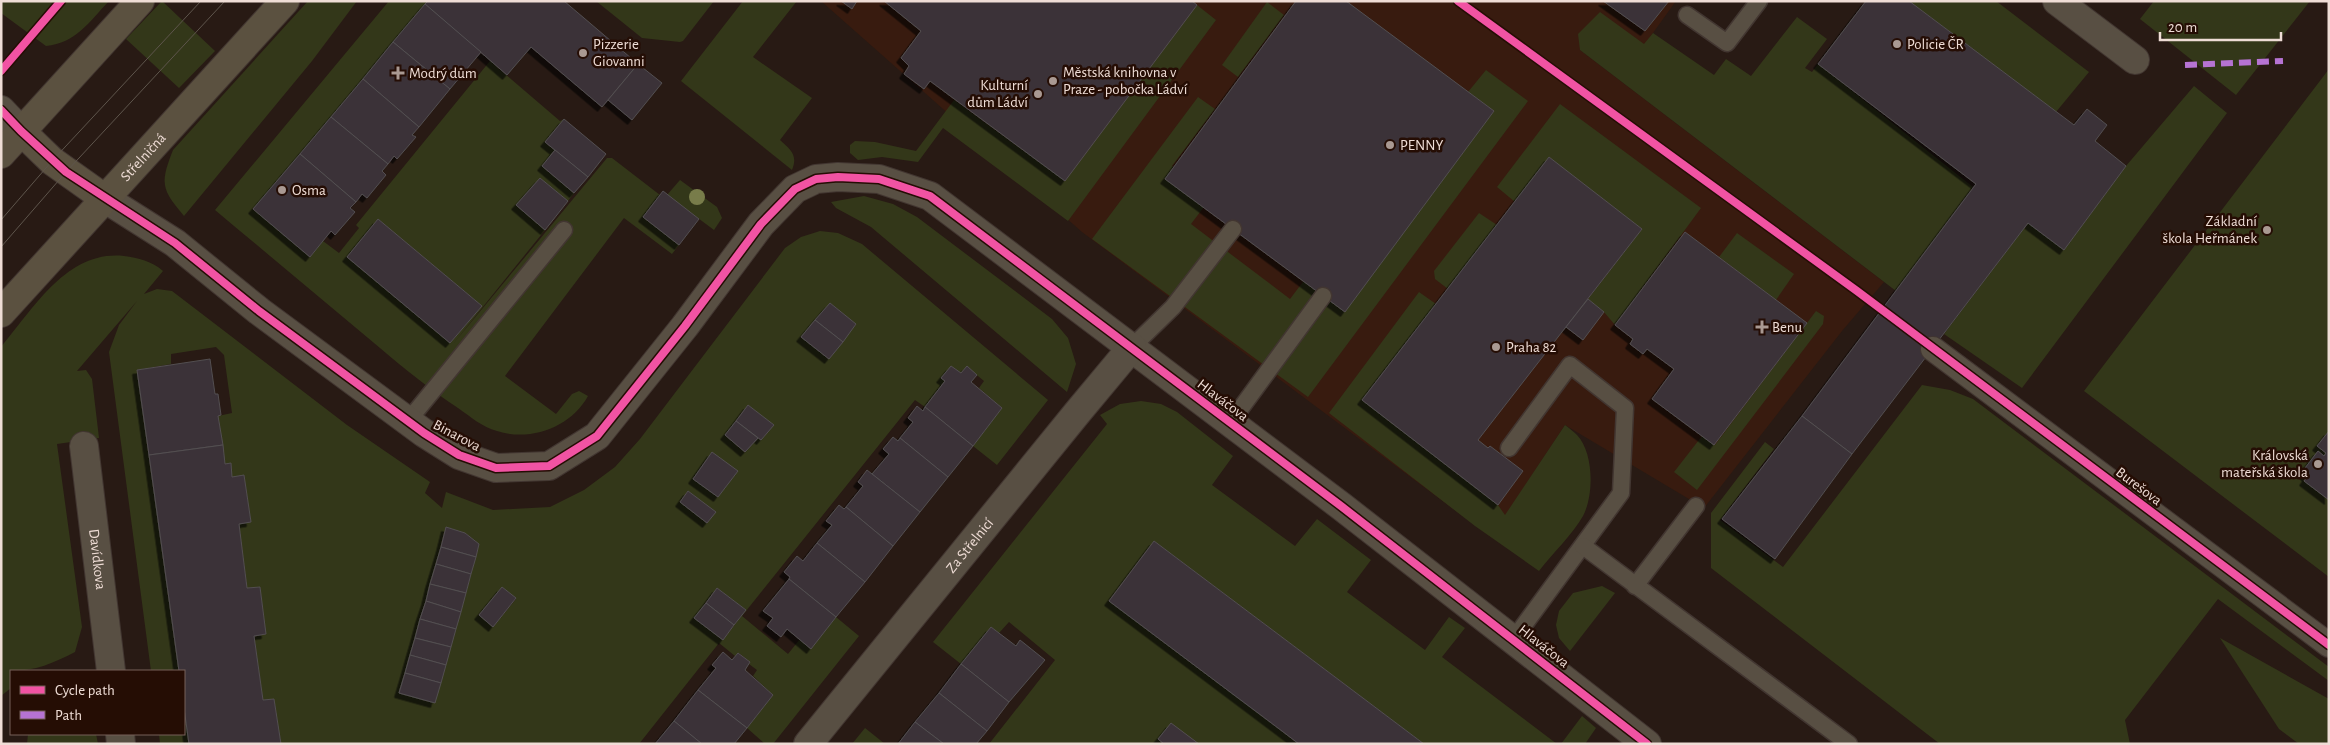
<svg xmlns="http://www.w3.org/2000/svg" width="2330" height="745" font-family="'Alegreya Sans',sans-serif">
<style>
.built{fill:#381b0f}
.green{fill:#333719;fill-rule:evenodd}
.building{fill:#3a3339;stroke:#534e50;filter:url(#shadow)}
.lines{fill:none;stroke-linecap:round;stroke-linejoin:round}
.service-casing{stroke:#423631;stroke-width:19}
.pedestrian-casing{stroke:#423631;stroke-width:26}
.minor-casing{stroke:#423631;stroke-width:30}
.tertiary-casing{stroke:#423631;stroke-width:30}
.secondary-casing{stroke:#423631;stroke-width:30}
.service{stroke:#584f43;stroke-width:16}
.pedestrian{stroke:#584f43;stroke-width:24}
.minor{stroke:#584f43;stroke-width:28}
.tertiary{stroke:#584f43;stroke-width:28}
.secondary{stroke:#5b5140;stroke-width:28}
.tram{stroke:#5e554c;stroke-width:1}
.quiet{stroke:#b673d3;stroke-width:6;stroke-dasharray:12 6;stroke-linecap:butt}
.cycleway-casing{stroke:#250d04;stroke-width:11}
.cycleway{stroke:#f153a3;stroke-width:8}
.tree{fill:#787c4a}
.poi-dot{fill:#a99992;stroke:#250d04;stroke-width:2}
.labels{text-anchor:middle;stroke-width:5;stroke-linejoin:round;paint-order:stroke}
.poi-label{font-size:15px;fill:#efddd6;stroke:#250d04;text-anchor:start}
.street-label{font-size:15px;fill:#efddd6;stroke:#250d04}
</style>
<defs>
<filter id="shadow"><feDropShadow dx="-4.5" dy="4.5" stdDeviation="0" flood-color="#0009"/></filter>
</defs>
<rect width="100%" height="100%" fill="#281a14"/>
<polygon class="built" points="821,1 1676,1 1645,44 1580,50 1884,282 1842,331 1704,508 1565,425 1491,537 1082,232"/>
<g class="green">
<path d="M1,1H109C89,22 76,43 46,46L1,13Z"/>
<polygon points="162,1 215,51 179,88 126,39"/>
<path d="M308,1H357L312,61L184,216C161,189 160,183 173,150Z"/>
<path d="M389,1H428L254,209L310,257L323,241L339,253L359,228L356,225L490,61L560,121L564,119L545,142L555,150L542,166L574,193L568,201L540,178L517,205L545,230L453,344L607,158H612L660,195L643,217L679,245L672,254L624,218L505,376L556,414L572,394L579,391L588,396C571,427 531,442 497,431C482,427 471,417 458,408C431,390 406,370 380,348C325,302 270,256 215,210ZM378,219L482,306L450,343L347,257Z"/>
<polygon points="596,1 714,1 683,41 680,42 642,38"/>
<path d="M743,1H797L753,57L812,98L780,140C791,150 798,155 792,170L681,81Z"/>
<polygon points="1909,1 1996,1 2089,72 2056,112"/>
<polygon points="2154,1 2310,1 2236,95 2140,19"/>
<polygon points="1267,2 1284,15 1238,77 1222,65"/>
<polygon points="1197,5 1216,20 1068,221 943,128 918,162 882,157 858,160 850,153 850,145 855,141 875,142 916,151 954,100 1065,181"/>
<polygon points="1600,12 1644,44 1653,33 1714,75 1726,59 1751,76 1797,17 1827,39 1805,68 1812,72 1818,64 1973,187 1896,291 1580,50 1578,34"/>
<polygon points="2329,69 2329,431 2317,445 2326,453 2324,456 2318,451 2302,472 2329,500 2329,577 2084,391"/>
<polygon points="1486,70 1528,101 1308,397 1092,239 1198,97 1215,109 1172,166 1213,195 1191,224 1290,299 1312,270 1464,150 1494,111 1468,92"/>
<polygon points="2194,86 2227,113 2022,388 1944,334 2028,223 2064,250 2126,166"/>
<polygon points="1560,104 1701,208 1615,325 1604,312 1588,299 1642,229 1549,158 1515,202 1497,187"/>
<polygon points="680,180 717,207 722,218 714,230 667,195"/>
<polygon points="864,196 893,204 917,217 1052,319 1068,338 1076,364 1067,392 871,227 836,208 831,202"/>
<polygon points="1479,213 1497,225 1448,289 1435,279 1434,271"/>
<path d="M820,231L838,233L862,244L1048,400L997,465L973,446L1002,408L979,388L984,381L967,367L961,373L951,366L941,378L945,381L925,407L915,400L742,616L788,654L800,639L811,648L836,617L859,636L773,744H765L747,728L773,695L753,676L757,670L749,664L750,662L739,653L735,656L719,643L639,744H281L274,699L263,700L254,636L266,634L260,587L247,588L239,524L251,522L244,475L232,477L231,463L225,464L218,416L232,413L224,355L216,347L171,354V364L137,370L179,671H151L109,352L119,325L137,301L77,371L86,370L92,379L99,438L57,444L82,627L75,652C54,663 35,671 11,671V688L1,696V347C34,308 67,250 124,256C138,258 152,261 163,271L144,294L157,289L172,291L347,425L430,482L425,493L442,508L446,492L493,510L550,507L584,490L615,467L640,439L785,248L801,237ZM830,303L856,324L829,359L801,337ZM748,405L773,425L761,440L758,438L745,452L725,435ZM712,452L718,497L693,478ZM688,491L715,512L707,523L680,501ZM446,527L465,533L479,544L466,593L400,693ZM502,587L516,599L493,627L479,615ZM717,588L746,610L723,640L694,618Z"/>
<polygon points="1737,233 1794,274 1776,300 1719,257"/>
<path d="M1419,292L1436,304L1362,400L1498,505L1505,515L1565,425C1569,428 1573,431 1577,435C1594,453 1594,495 1583,516C1573,534 1552,554 1539,571L1475,526L1329,413Z"/>
<polygon points="1816,311 1824,316 1823,324 1697,490 1674,472 1702,436 1715,445"/>
<polygon points="1922,385 1950,390 1973,399 2329,667 2329,681 2218,599 2125,720 2130,744 1940,744 1711,568 1711,513 1765,442 1774,449 1720,520 1783,567"/>
<polygon points="1141,401 1161,404 1177,412 1233,456 1212,485 1295,546 1317,519 1371,560 1347,592 1425,650 1449,617 1465,628 1442,657 1557,744 1424,744 1154,541 1110,600 1299,744 989,744 1055,660 1009,622 999,633 991,627 961,664 933,642 1107,424 1100,415 1120,404"/>
<polygon points="1602,586 1615,593 1570,651 1559,638 1556,625 1559,611 1573,593"/>
<polygon points="2220,638 2329,699 2329,744 2299,744 2279,729"/>
<polygon points="184,708 189,744 160,744 159,734 184,734"/>
<polygon points="1582,716 1596,728 1585,744 1561,744"/>
<polygon points="865,728 885,744 852,744"/>
<polygon points="28,734 96,734 98,744 27,744"/>
</g>
<g class="building">
<polygon points="428,1 564,1 638,64 602,107 531,47 507,75 425,4"/>
<polygon points="841,1 857,1 852,9"/>
<polygon points="884,1 1192,1 1197,5 1065,181 930,81 924,89 904,74 909,66 901,58 921,31"/>
<polygon points="1296,1 1346,1 1494,111 1345,312 1165,179"/>
<polygon points="1603,1 1669,1 1645,31"/>
<polygon points="1866,1 1909,1 2074,125 2087,109 2107,125 2095,141 2126,166 2064,250 2028,223 1852,454 1802,416 1976,184 1818,64"/>
<polygon points="425,4 481,52 450,89 393,42"/>
<polygon points="393,42 450,89 419,127 363,79"/>
<polygon points="638,64 662,83 632,120 608,100"/>
<polygon points="363,79 419,127 412,135 416,137 397,159 394,156 388,164 331,117"/>
<polygon points="331,117 388,164 382,171 386,175 367,198 362,194 356,202 300,154"/>
<polygon points="564,119 606,154 588,177 545,142"/>
<polygon points="555,150 588,177 574,193 542,166"/>
<polygon points="300,154 356,202 350,208 355,212 335,235 331,231 310,257 253,209"/>
<polygon points="1549,157 1642,229 1478,440 1488,448 1490,446 1523,471 1498,505 1362,400"/>
<polygon points="540,178 568,201 545,230 516,205"/>
<polygon points="663,191 699,219 679,245 643,217"/>
<polygon points="378,219 482,306 450,343 347,257"/>
<polygon points="1685,232 1807,323 1714,445 1652,399 1674,369 1647,349 1643,354 1630,344 1633,339 1615,325"/>
<polygon points="1588,299 1604,312 1583,340 1566,327"/>
<polygon points="830,303 856,324 843,342 815,320"/>
<polygon points="815,320 843,342 829,359 801,337"/>
<polygon points="210,359 215,394 218,394 221,415 218,416 223,445 149,455 137,370"/>
<polygon points="951,366 961,373 967,366 977,375 971,382 1002,408 973,446 925,407 945,381 941,378"/>
<polygon points="748,405 774,425 761,440 736,421"/>
<polygon points="917,406 923,411 925,407 973,446 948,477 900,438 913,422 908,418"/>
<polygon points="1802,416 1852,454 1775,559 1722,519"/>
<polygon points="736,421 758,438 745,452 725,435"/>
<polygon points="2329,431 2329,500 2304,481 2307,477 2302,472 2318,451 2324,456 2326,453 2317,446"/>
<polygon points="893,437 898,441 900,438 948,477 920,512 872,474 889,454 883,449"/>
<polygon points="223,445 225,464 231,463 232,477 244,475 251,522 239,524 247,588 260,587 266,634 254,636 263,700 274,699 281,744 189,744 184,708 184,671 179,671 149,455"/>
<polygon points="712,452 738,471 718,497 693,479"/>
<polygon points="867,470 920,512 893,546 846,507 863,486 858,482"/>
<polygon points="688,491 716,512 707,523 680,502"/>
<polygon points="839,505 844,509 846,507 893,546 865,582 817,543 832,525 826,521"/>
<polygon points="446,527 465,533 479,544 476,557 441,547"/>
<polygon points="1154,541 1339,680 1424,744 1299,744 1282,731 1109,601"/>
<polygon points="817,543 865,582 836,617 789,579 790,577 784,572 797,556 803,561"/>
<polygon points="441,547 476,557 471,574 436,564"/>
<polygon points="436,564 471,574 466,593 430,584"/>
<polygon points="789,579 836,617 811,649 787,629 781,637 767,626 773,618 763,611"/>
<polygon points="430,584 466,593 461,612 426,601"/>
<polygon points="502,587 516,598 493,627 479,615"/>
<polygon points="717,588 746,610 734,625 706,603"/>
<polygon points="426,601 461,612 456,629 420,619"/>
<polygon points="706,603 734,625 723,640 694,618"/>
<polygon points="420,619 456,629 451,647 415,638"/>
<polygon points="991,627 1016,646 1020,640 1045,660 1009,702 961,664"/>
<polygon points="415,638 451,647 446,665 410,655"/>
<polygon points="723,652 732,660 738,653 750,662 745,670 773,695 747,728 698,690 716,668 712,665"/>
<polygon points="410,655 446,665 441,683 405,673"/>
<polygon points="961,664 1009,702 987,731 939,693"/>
<polygon points="405,673 441,683 435,703 399,693"/>
<polygon points="698,690 747,728 734,744 702,744 674,721"/>
<polygon points="939,693 987,731 976,744 944,744 915,722"/>
<polygon points="674,721 702,744 655,744"/>
<polygon points="915,722 944,744 898,744"/>
<polygon points="1171,723 1199,744 1164,744 1158,739"/>
</g>
<g class="lines">
<g class="service-casing">
<g id="service">
<polyline points="1687,15 1727,43 1759,1"/>
<polyline points="1132,347 1173,307 1233,229"/>
<polyline points="408,421 564,230"/>
<polyline points="1230,423 1323,296"/>
<polyline points="1509,448 1570,365 1625,408 1621,493 1513,640"/>
<polyline points="1583,546 1849,744"/>
<polyline points="1635,586 1696,506"/>
</g>
</g>
<g class="pedestrian-casing">
<polyline id="pedestrian" points="1933,349 2329,645"/>
</g>
<g class="minor-casing">
<g id="minor">
<polyline points="2057,1 2135,60"/>
<polyline points="104,198 175,243 259,311 424,433 459,455 496,468 549,466 597,436 685,326 761,224 795,189 816,179 838,177 879,179 930,196 1341,506 1647,744"/>
<path id="s1" d="M84,446L111,671"/>
<polyline points="120,734 121,744"/>
<path id="s2" d="M808,744L1077,413L1132,347"/>
</g>
</g>
<g class="tertiary-casing">
<polyline id="tertiary" points="1,110 21,131"/>
</g>
<g class="secondary-casing">
<g id="secondary">
<polyline points="21,131 52,161 104,198"/>
<polyline points="1,154 140,1"/>
<path id="s3" d="M1,313L285,1"/>
</g>
</g>
<use href="#service" class="service"/>
<use href="#pedestrian" class="pedestrian"/>
<use href="#minor" class="minor"/>
<use href="#tertiary" class="tertiary"/>
<use href="#secondary" class="secondary"/>
<g class="tram">
<polyline points="1,220 52,161 201,1"/>
<polyline points="1,247 66,172 225,1"/>
</g>
<polyline class="quiet" points="2185,65 2283,61"/>
<g class="cycleway-casing">
<g id="cycleway">
<polyline points="1458,1 1857,291 2329,645"/>
<polyline points="1,71 61,1"/>
<polyline points="1,110 21,131 66,172 175,243 259,311 424,433 459,455 496,468 549,466 597,436 685,326 761,224 795,189 816,179 838,177 879,179 930,196 1341,506 1647,744"/>
</g>
</g>
<use href="#cycleway" class="cycleway"/>
</g>
<circle class="tree" cx="697" cy="197" r="8"/>
<g class="poi-dot">
<circle cx="1897" cy="44" r="5"/>
<circle cx="583" cy="53" r="5"/>
<path d="M395.5 65.5h5v5h5v5h-5v5h-5v-5h-5v-5h5z"/>
<circle cx="1053" cy="81" r="5"/>
<circle cx="1038" cy="94" r="5"/>
<circle cx="1390" cy="145" r="5"/>
<circle cx="282" cy="190" r="5"/>
<circle cx="2267" cy="230" r="5"/>
<path d="M1759.5 319.5h5v5h5v5h-5v5h-5v-5h-5v-5h5z"/>
<circle cx="1496" cy="347" r="5"/>
<circle cx="2318" cy="464" r="5"/>
</g>
<g class="labels">
<g class="poi-label">
<text x="593" y="49">Pizzerie<tspan x="593" dy="17">Giovanni</tspan></text>
<text x="1907" y="49">Policie ČR</text>
<text x="1063" y="77">Městská knihovna v<tspan x="1063" dy="17">Praze - pobočka Ládví</tspan></text>
<text x="409" y="78">Modrý dům</text>
<text x="1028" y="90" text-anchor="end">Kulturní<tspan x="1028" dy="17">dům Ládví</tspan></text>
<text x="1400" y="150">PENNY</text>
<text x="292" y="195">Osma</text>
<text x="2257" y="226" text-anchor="end">Základní<tspan x="2257" dy="17">škola Heřmánek</tspan></text>
<text x="1772" y="332">Benu</text>
<text x="1506" y="352">Praha 82</text>
<text x="2308" y="460" text-anchor="end">Královská<tspan x="2308" dy="17">mateřská škola</tspan></text>
</g>
<g class="street-label">
<text dy="5" stroke="none"><textPath href="#s3" startOffset="211">Střelničná</textPath></text>
<text transform="translate(1223 400) rotate(37)" y="5">Hlaváčova</text>
<text transform="translate(457 435) rotate(28)" y="5">Binarova</text>
<text transform="translate(2139 486) rotate(37)" y="5">Burešova</text>
<text dy="5" stroke="none"><textPath href="#s2" startOffset="256">Za Střelnicí</textPath></text>
<text dy="5" stroke="none"><textPath href="#s1" startOffset="114">Davídkova</textPath></text>
<text transform="translate(1544 646) rotate(38)" y="5">Hlaváčova</text>
</g>
</g>
<rect width="2330" height="745" fill="none" stroke="#efddd6" stroke-width="5"/>
<rect x="10" y="670" width="175" height="65" fill="#250d04" stroke="#766058"/>
<rect x="20" y="686" width="25" height="8" fill="#f153a3" stroke="#766058"/>
<text x="55" y="695" font-size="15" fill="#efddd6">Cycle path</text>
<rect x="20" y="711" width="25" height="8" fill="#b673d3" stroke="#766058"/>
<text x="55" y="720" font-size="15" fill="#efddd6">Path</text>
<path d="M2160 32v8h121v-8" fill="none" stroke="#efddd6" stroke-width="2.5"/>
<text x="2168" y="32" font-size="15" fill="#efddd6" stroke="#250d04" stroke-width="4" paint-order="stroke">20 m</text>
</svg>
